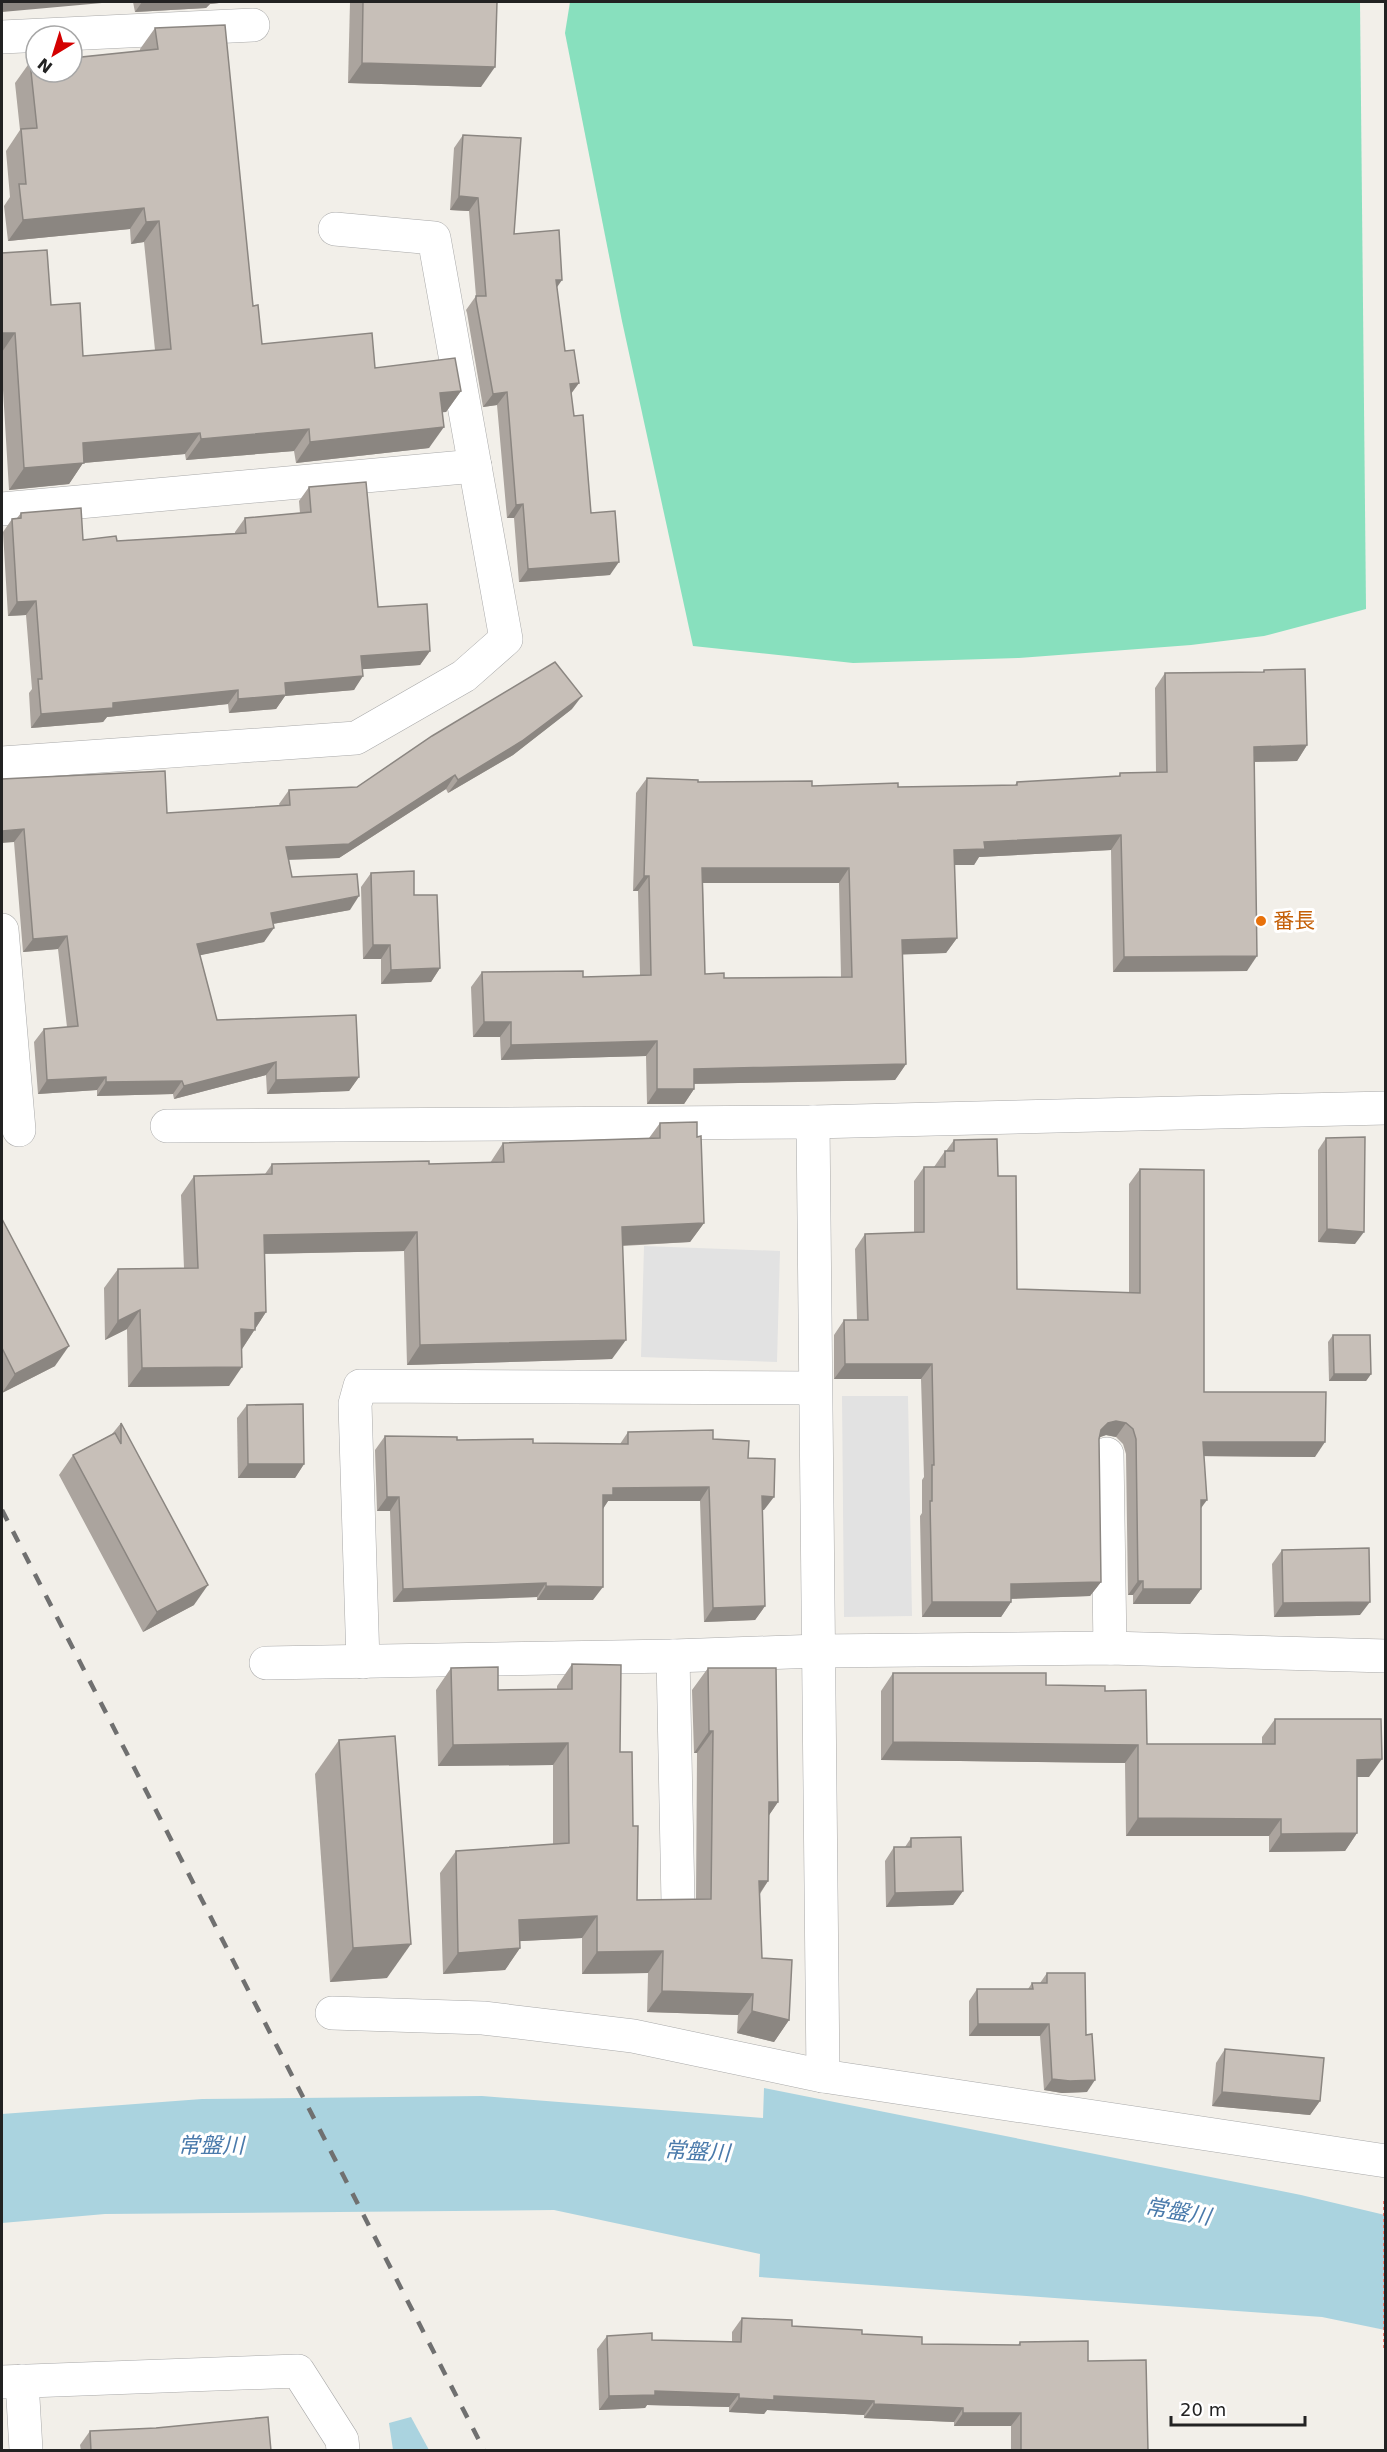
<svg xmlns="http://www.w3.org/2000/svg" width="1387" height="2452" font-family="'DejaVu Sans','Noto Sans JP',sans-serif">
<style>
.pitch{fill:#88e0be}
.parking{fill:#e2e2e2}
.water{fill:#aad3df}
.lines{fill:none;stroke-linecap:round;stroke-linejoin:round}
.minor-casing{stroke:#a9a9a9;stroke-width:34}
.path{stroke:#fa8072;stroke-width:4;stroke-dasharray:3 3;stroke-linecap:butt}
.minor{stroke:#fff;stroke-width:33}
.rail{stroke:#707070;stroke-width:4.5;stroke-dasharray:12 12;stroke-linecap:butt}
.wall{fill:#aba49e;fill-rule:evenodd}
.shaded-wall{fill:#8b8681}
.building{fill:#c7bfb8;stroke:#8b8681;stroke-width:1.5;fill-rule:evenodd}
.food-dot{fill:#e8710a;stroke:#fff;stroke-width:2}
.labels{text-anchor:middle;stroke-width:6;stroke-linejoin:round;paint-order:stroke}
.food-label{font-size:21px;fill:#c56008;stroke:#fff;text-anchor:start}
.water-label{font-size:22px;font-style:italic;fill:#4a7aab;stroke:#fff}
</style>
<rect width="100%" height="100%" fill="#f2efe9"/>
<polygon class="pitch" points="570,2 1360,2 1366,609 1264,636 1191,645 1019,658 853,663 693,646 622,321 565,33"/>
<g class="parking">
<polygon points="644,1246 780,1251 777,1362 641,1357"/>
<polygon points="842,1396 908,1396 912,1616 844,1617"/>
</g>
<g class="water">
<polygon points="764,2088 1301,2195 1385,2215 1385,2330 1322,2317 759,2277 760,2254 554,2210 105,2214 2,2223 2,2114 202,2099 482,2096 763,2118"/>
<polygon points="411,2417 429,2450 393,2450 389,2423"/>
</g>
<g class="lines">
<g class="minor-casing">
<g id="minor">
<polyline points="2,37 253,25"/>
<polyline points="2,509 475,466"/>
<polyline points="2,763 356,738 464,676 506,639 434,238 335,229"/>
<polyline points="2,930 19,1130"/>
<polyline points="813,1122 823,2076"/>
<polyline points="167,1126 813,1122 1386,1108"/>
<polyline points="1107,1454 1110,1648"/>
<polyline points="673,1656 678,1902"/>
<polyline points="363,1662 355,1404 360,1386 815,1388"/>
<polyline points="266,1663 673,1656 819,1651 1110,1648 1386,1656"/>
<polyline points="332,2013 483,2018 633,2036 823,2076 1386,2161"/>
<polyline points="22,2381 26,2450"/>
<polyline points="2,2382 298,2371 342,2440 343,2450"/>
</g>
</g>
<polyline class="path" points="1385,2201 1385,2350"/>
<use href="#minor" class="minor"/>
<polyline class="rail" points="2,1510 484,2450"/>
</g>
<g class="wall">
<polygon points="133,2 220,2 219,3 210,4 206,8 135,12"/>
<polygon points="350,2 497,2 481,87 348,83"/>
<polygon points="155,28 253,306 262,344 375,368 461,391 446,412 443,412 429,448 296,463 294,451 186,460 185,454 83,463 69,484 9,490 2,373 2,253 51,305 83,356 155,350 144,242 131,244 130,229 8,241 4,206 10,197 6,151 20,130 15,83 30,62 140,51 140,49"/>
<polygon points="463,135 514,234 557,287 565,351 579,383 571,394 574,416 591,513 610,575 519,582 514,518 507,518 497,405 483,407 467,313 466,310 476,296 469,211 450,210 454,148"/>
<polygon points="309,487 378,607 430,651 420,665 363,669 354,690 285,696 276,709 229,713 228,704 107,717 103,722 31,728 29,693 32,689 26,615 8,616 3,532 12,519 17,518 21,513 83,540 117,541 235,533 235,532 245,518 300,513 299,501"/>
<path d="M1264,670L1307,745L1297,761L1254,762L1247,971L1113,972L1111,850L979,857L974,865H954L957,938L946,953L902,954L906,1064L895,1080L694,1084V1089L684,1104H647L646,1056L501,1060L500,1037H473L471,987L482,972L583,977L640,975L638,891H633L636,793L647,778L698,782L812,786L898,787L1015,785L1017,782L1118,777L1120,773L1156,772L1155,688L1165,673L1263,672ZM703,883H839L841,977L724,978L705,974Z"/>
<polygon points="572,709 513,755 448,793 446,789 339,858 288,860 292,877 350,910 273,924 264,942 200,955 217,1020 359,1077 349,1091 267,1094 266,1075 174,1099 173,1094 97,1096 97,1090 38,1094 34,1042 44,1029 67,1027 58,949 23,952 14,842 2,779 167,813 280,806 279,804 289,790 357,787"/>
<polygon points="371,873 414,895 440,968 431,982 381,984 381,959 363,959 361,887"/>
<polygon points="660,1123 697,1137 704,1223 690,1242 623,1246 612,1359 407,1365 404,1251 265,1254 266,1312 242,1349 229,1386 128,1387 127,1329 105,1340 104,1288 118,1269 184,1268 181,1195 194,1176 265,1174 272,1164 429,1164 490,1163 503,1143 649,1138"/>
<polygon points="1326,1138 1355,1244 1318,1242 1318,1150"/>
<polygon points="954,1140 998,1176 1017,1289 1129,1293 1129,1184 1140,1169 1204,1392 1315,1457 1204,1456 1201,1508 1201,1589 1190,1604 1133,1604 1133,1595 1128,1595 1126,1454 1123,1444 1116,1437 1106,1435 1099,1437 1099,1439 1101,1582 1090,1596 1011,1599 1011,1602 1001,1617 922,1617 920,1516 922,1513 922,1480 924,1477 921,1379 834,1379 834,1335 844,1320 857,1320 855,1249 865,1234 914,1232 914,1181 924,1167 934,1167 945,1151 946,1151"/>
<polygon points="2,1219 55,1366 2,1393"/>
<polygon points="1333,1335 1371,1374 1366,1381 1329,1381 1328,1342"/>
<polygon points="247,1405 304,1464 295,1478 238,1478 237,1418"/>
<polygon points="121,1423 194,1605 143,1632 59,1475 73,1455 112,1434"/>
<polygon points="628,1432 713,1439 748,1458 764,1510 762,1510 765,1606 755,1620 704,1622 700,1501 608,1501 603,1508 593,1600 537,1600 537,1597 393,1602 390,1511 377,1511 375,1450 385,1436 457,1440 533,1443 620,1444"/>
<polygon points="1282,1550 1360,1615 1274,1617 1272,1564"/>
<polygon points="572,1664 620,1752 633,1826 637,1900 696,1899 697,1753 694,1753 692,1690 708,1668 778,1802 769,1815 768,1881 760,1894 762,1958 789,2020 774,2042 737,2033 738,2015 647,2012 648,1973 582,1974 582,1938 520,1941 520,1948 505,1970 443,1974 440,1873 456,1851 553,1844 553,1765 438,1766 436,1690 451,1668 498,1690 557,1690 557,1686"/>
<polygon points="893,1673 1105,1691 1147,1744 1262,1744 1262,1737 1275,1719 1369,1777 1357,1777 1357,1833 1345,1851 1269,1852 1269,1836 1126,1836 1125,1763 881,1760 881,1691"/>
<polygon points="339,1740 387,1978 330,1982 315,1774"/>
<polygon points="911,1838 963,1891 953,1905 886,1907 885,1861 894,1847 905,1847"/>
<polygon points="1047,1973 1087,2092 1062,2093 1044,2090 1040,2036 969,2036 969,2001 977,1989 1028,1989 1032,1983 1040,1983"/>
<polygon points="1225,2049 1320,2101 1310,2115 1212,2106 1216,2063"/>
<polygon points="742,2318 792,2326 862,2334 922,2344 1018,2345 1020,2342 1088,2361 1148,2451 1011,2451 1011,2426 954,2426 954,2422 864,2418 864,2415 767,2410 764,2414 729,2412 729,2407 647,2405 645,2408 599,2410 597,2349 607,2336 652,2340 732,2342 732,2332"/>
<polygon points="90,2431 271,2451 81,2451 80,2445"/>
</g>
<g class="shaded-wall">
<polygon points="2,2 113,2 2,12"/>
<polygon points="142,2 220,2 219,3 210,4 206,8 135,12"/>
<polygon points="362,63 495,67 481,87 348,83"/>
<polygon points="459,196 478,198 469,211 450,210"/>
<polygon points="144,208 130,229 8,241 23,220"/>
<polygon points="159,221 144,242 131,244 146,222"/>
<polygon points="556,280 562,280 553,293"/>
<polygon points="2,333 15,333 2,352"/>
<polygon points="579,383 569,396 570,384"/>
<polygon points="461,391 446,412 425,414 440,393"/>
<polygon points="507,392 497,405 483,407 493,394"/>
<polygon points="444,427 429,448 296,463 310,442"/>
<polygon points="309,429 294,451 186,460 201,439"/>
<polygon points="200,433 185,454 83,463 69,484 9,490 24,468 83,443"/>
<polygon points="523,504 514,518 507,518 516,505"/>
<polygon points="619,562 610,575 519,582 528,569"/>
<polygon points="36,601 26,615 8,616 17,602"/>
<polygon points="430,651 420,665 352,670 361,656"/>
<polygon points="363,676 354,690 285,696 276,709 229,713 238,699 285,683"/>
<polygon points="238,690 228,704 107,717 103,722 31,728 41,714 113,703"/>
<polygon points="582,696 572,709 513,755 448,793 458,780"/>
<polygon points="1307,745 1297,761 1243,762 1254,747"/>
<polygon points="455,775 446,789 339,858 276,860 286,847"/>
<polygon points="24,829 14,842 2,843 2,831"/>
<polygon points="1121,835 1111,850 979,857 974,865 943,865 954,850 984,842"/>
<polygon points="702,868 849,868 839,883 692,883"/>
<polygon points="644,876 649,876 638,891 633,891"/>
<polygon points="359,896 350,910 261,926 271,913"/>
<polygon points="274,928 264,942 187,958 197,944"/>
<polygon points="67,936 58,949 23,952 33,939"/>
<polygon points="957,938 946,953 891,955 902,940"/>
<polygon points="373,945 390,945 381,959 363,959"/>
<polygon points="1257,956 1247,971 1113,972 1124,957"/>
<polygon points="440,968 431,982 381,984 391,970"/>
<polygon points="484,1022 511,1022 500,1037 473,1037"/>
<polygon points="657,1041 646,1056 501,1060 511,1045"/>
<polygon points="276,1062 266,1075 174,1099 184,1086"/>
<polygon points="906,1064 895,1080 684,1084 694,1069"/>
<polygon points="106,1077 97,1090 38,1094 47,1080"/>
<polygon points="359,1077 349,1091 267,1094 276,1080"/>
<polygon points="182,1081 173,1094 97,1096 106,1082"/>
<polygon points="657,1089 694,1089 684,1104 647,1104"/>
<polygon points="704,1223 690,1242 609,1246 622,1227"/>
<polygon points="1327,1229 1364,1232 1355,1244 1318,1242"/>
<polygon points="417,1232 404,1251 251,1254 264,1235"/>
<polygon points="140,1310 127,1329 105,1340 118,1321"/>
<polygon points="266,1312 242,1349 241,1329 255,1313"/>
<polygon points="626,1340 612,1359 407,1365 420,1345"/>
<polygon points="69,1346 55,1366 2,1393 15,1374"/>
<polygon points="845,1364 932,1364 921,1379 834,1379"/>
<polygon points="242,1367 229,1386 128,1387 142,1368"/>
<polygon points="1334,1374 1371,1374 1366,1381 1329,1381"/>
<polygon points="1116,1421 1126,1423 1116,1437 1106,1435 1098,1438 1101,1430 1108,1423"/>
<polygon points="1203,1442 1325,1442 1315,1457 1193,1456"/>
<polygon points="248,1464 304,1464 295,1478 238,1478"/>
<polygon points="709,1487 700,1501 608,1501 603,1509 603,1495 613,1488"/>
<polygon points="762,1496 774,1497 764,1510 752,1510"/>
<polygon points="387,1497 399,1497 390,1511 377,1511"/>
<polygon points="1201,1500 1207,1500 1196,1515"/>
<polygon points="1138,1581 1143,1581 1133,1595 1128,1595"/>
<polygon points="1101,1582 1090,1596 1001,1599 1011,1584"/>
<polygon points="546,1583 537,1597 393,1602 403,1589"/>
<polygon points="208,1585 194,1605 143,1632 157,1612"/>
<polygon points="546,1586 603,1587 593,1600 537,1600"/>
<polygon points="1143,1589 1201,1589 1190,1604 1133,1604"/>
<polygon points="932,1602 1011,1602 1001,1617 922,1617"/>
<polygon points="1370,1602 1360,1615 1274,1617 1283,1603"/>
<polygon points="765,1606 755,1620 704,1622 713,1608"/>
<polygon points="709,1731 713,1731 697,1753 694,1753"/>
<polygon points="893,1742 1138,1745 1125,1763 881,1760"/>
<polygon points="568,1743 553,1765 438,1766 453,1745"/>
<polygon points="1382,1759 1369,1777 1344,1777 1357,1760"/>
<polygon points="769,1802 778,1802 763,1824"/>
<polygon points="1138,1818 1281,1819 1269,1836 1126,1836"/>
<polygon points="1357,1833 1345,1851 1269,1852 1281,1834"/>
<polygon points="759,1881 768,1881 753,1903"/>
<polygon points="963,1891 953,1905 886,1907 895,1893"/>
<polygon points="597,1916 582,1938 504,1942 519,1920"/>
<polygon points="411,1944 387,1978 330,1982 353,1948"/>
<polygon points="520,1948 505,1970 443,1974 458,1953"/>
<polygon points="663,1951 648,1973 582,1974 597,1952"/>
<polygon points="662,1991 753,1994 738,2015 647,2012"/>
<polygon points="752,2011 789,2020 774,2042 737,2033"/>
<polygon points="978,2024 1049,2024 1040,2036 969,2036"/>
<polygon points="1052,2079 1095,2080 1087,2092 1062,2093 1044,2090"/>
<polygon points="1222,2092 1320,2101 1310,2115 1212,2106"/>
<polygon points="655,2391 739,2394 729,2407 647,2405 645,2408 599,2410 609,2396"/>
<polygon points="774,2396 874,2401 864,2415 767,2410 764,2414 729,2412 739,2398"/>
<polygon points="874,2404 963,2408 954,2422 864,2418"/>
<polygon points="963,2413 1021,2413 1011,2426 954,2426"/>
</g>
<g class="building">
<polygon points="363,2 497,2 495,67 362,63"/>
<polygon points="225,25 253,306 258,305 262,344 372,333 375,368 455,358 461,391 440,393 444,427 310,442 309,429 201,439 200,433 83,443 84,463 24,468 15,333 2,333 2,253 47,250 51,305 80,303 83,356 171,349 159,221 146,222 144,208 23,220 19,184 26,184 21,129 37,128 30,62 36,61 36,72 72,72 72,58 158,49 155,28"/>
<polygon points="463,135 521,138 514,234 559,230 562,280 556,280 565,351 574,350 579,383 570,384 574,416 583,415 591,513 615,511 619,562 528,569 523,504 516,505 507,392 493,394 476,300 476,296 486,296 478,198 459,196"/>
<polygon points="366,482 378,607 427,604 430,651 361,656 363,676 285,683 286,695 238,699 238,690 113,703 113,708 41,714 38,679 42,679 36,601 17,602 12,519 21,518 21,513 81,508 83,540 116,536 117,541 246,533 245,518 311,512 309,487"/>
<polygon points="555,662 582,696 522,741 458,780 455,775 349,844 286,847 292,877 357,874 359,896 271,913 274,928 197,944 217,1020 356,1015 359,1077 276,1080 276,1062 184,1086 182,1081 106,1082 106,1077 47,1080 44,1029 78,1026 67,936 33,939 24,829 2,831 2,779 165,771 167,813 290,805 289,790 357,787 432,736"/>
<path d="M1305,669L1307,745L1254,747L1257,956L1124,957L1121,835L984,842L985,849L954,850L957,938L902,940L906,1064L694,1069V1089H657V1041L511,1045V1022H484L482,972L583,971V977L651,975L649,876H644L647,778L698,780V782L812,781V786L898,783V787L1017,785V782L1120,776V773L1167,772L1165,673L1264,672V670ZM702,868H849L852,977L724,978V973L705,974Z"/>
<polygon points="414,871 414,895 437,895 440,968 391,970 390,945 373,945 371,873"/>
<polygon points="697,1122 697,1137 701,1136 704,1223 622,1227 626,1340 420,1345 417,1232 264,1235 266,1312 255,1313 255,1330 241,1329 242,1367 142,1368 140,1310 118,1321 118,1269 198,1268 194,1176 272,1174 272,1164 429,1161 429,1164 504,1162 503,1143 660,1138 660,1123"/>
<polygon points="1365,1137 1364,1232 1327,1229 1326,1138"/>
<polygon points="997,1139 998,1176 1016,1176 1017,1289 1140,1293 1140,1169 1204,1170 1204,1392 1326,1392 1325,1442 1203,1442 1207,1500 1201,1500 1201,1589 1143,1589 1143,1581 1138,1581 1136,1439 1133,1429 1126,1423 1116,1421 1108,1423 1101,1430 1099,1439 1101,1582 1011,1584 1011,1602 932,1602 930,1501 932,1501 932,1465 934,1465 932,1364 845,1364 844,1320 868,1320 865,1234 924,1232 924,1167 945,1167 945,1151 954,1151 954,1140"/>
<polygon points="2,1219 69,1346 15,1374 2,1348"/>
<polygon points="1333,1335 1370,1335 1371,1374 1334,1374"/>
<polygon points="303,1404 304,1464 248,1464 247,1405"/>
<polygon points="121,1423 208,1585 157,1612 73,1455 115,1433 121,1444"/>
<polygon points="713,1430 713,1439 749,1441 748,1458 775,1459 774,1497 762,1496 765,1606 713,1608 709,1487 613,1488 613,1495 603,1495 603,1587 546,1586 546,1583 403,1589 399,1497 387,1497 385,1436 457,1437 457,1440 533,1439 533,1443 628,1444 628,1432"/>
<polygon points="1369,1548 1370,1602 1283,1603 1282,1550"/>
<polygon points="572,1664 621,1665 620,1752 632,1752 633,1826 638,1826 637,1900 711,1899 713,1731 709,1731 708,1668 776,1668 778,1802 769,1802 768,1881 759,1881 762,1958 792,1960 789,2020 752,2011 753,1994 662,1991 663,1951 597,1952 597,1916 519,1920 520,1948 458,1953 456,1851 569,1843 568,1743 453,1745 451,1668 498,1667 498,1690 572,1689"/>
<polygon points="893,1673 1046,1673 1046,1685 1105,1686 1105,1691 1146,1690 1147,1744 1275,1744 1275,1719 1381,1719 1382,1759 1357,1760 1357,1833 1281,1834 1281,1819 1138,1818 1138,1745 893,1742"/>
<polygon points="395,1736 411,1944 353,1948 339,1740"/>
<polygon points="961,1837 963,1891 895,1893 894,1847 911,1847 911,1838"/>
<polygon points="1047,1973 1085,1973 1086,2035 1092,2034 1095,2080 1070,2081 1052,2079 1049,2024 978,2024 977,1989 1033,1989 1032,1983 1047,1983"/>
<polygon points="1225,2049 1324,2058 1320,2101 1222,2092"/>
<polygon points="742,2318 792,2320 792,2326 862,2330 862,2334 922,2337 922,2344 1020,2345 1020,2342 1088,2341 1088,2361 1146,2360 1148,2451 1021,2451 1021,2413 963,2413 963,2408 874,2404 874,2401 774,2396 774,2400 739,2398 739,2394 655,2391 655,2395 609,2396 607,2336 652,2333 652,2340 741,2342"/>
<polygon points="268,2417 271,2451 91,2451 90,2431 156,2428"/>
</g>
<circle class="food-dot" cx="1261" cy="921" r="6"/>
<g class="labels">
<g class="food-label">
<text x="1273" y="928">番長</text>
</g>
<g class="water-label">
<text x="211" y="2153">常盤川</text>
<text transform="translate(697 2151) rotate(3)" y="8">常盤川</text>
<text transform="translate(1178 2211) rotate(10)" y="8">常盤川</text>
</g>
</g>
<rect width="1387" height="2452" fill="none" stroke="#222222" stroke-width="6"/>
<g transform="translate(54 54) rotate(218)"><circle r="28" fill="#ffffff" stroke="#a7a7a7" stroke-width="1.5"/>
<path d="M0-4.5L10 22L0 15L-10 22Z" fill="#d40000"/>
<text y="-9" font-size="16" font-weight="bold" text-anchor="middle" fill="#222222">N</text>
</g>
<path d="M1171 2416v9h134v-9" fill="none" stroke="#222222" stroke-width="3"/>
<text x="1180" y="2416" font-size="18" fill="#222222" stroke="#ffffff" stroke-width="4.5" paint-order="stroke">20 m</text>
</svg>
